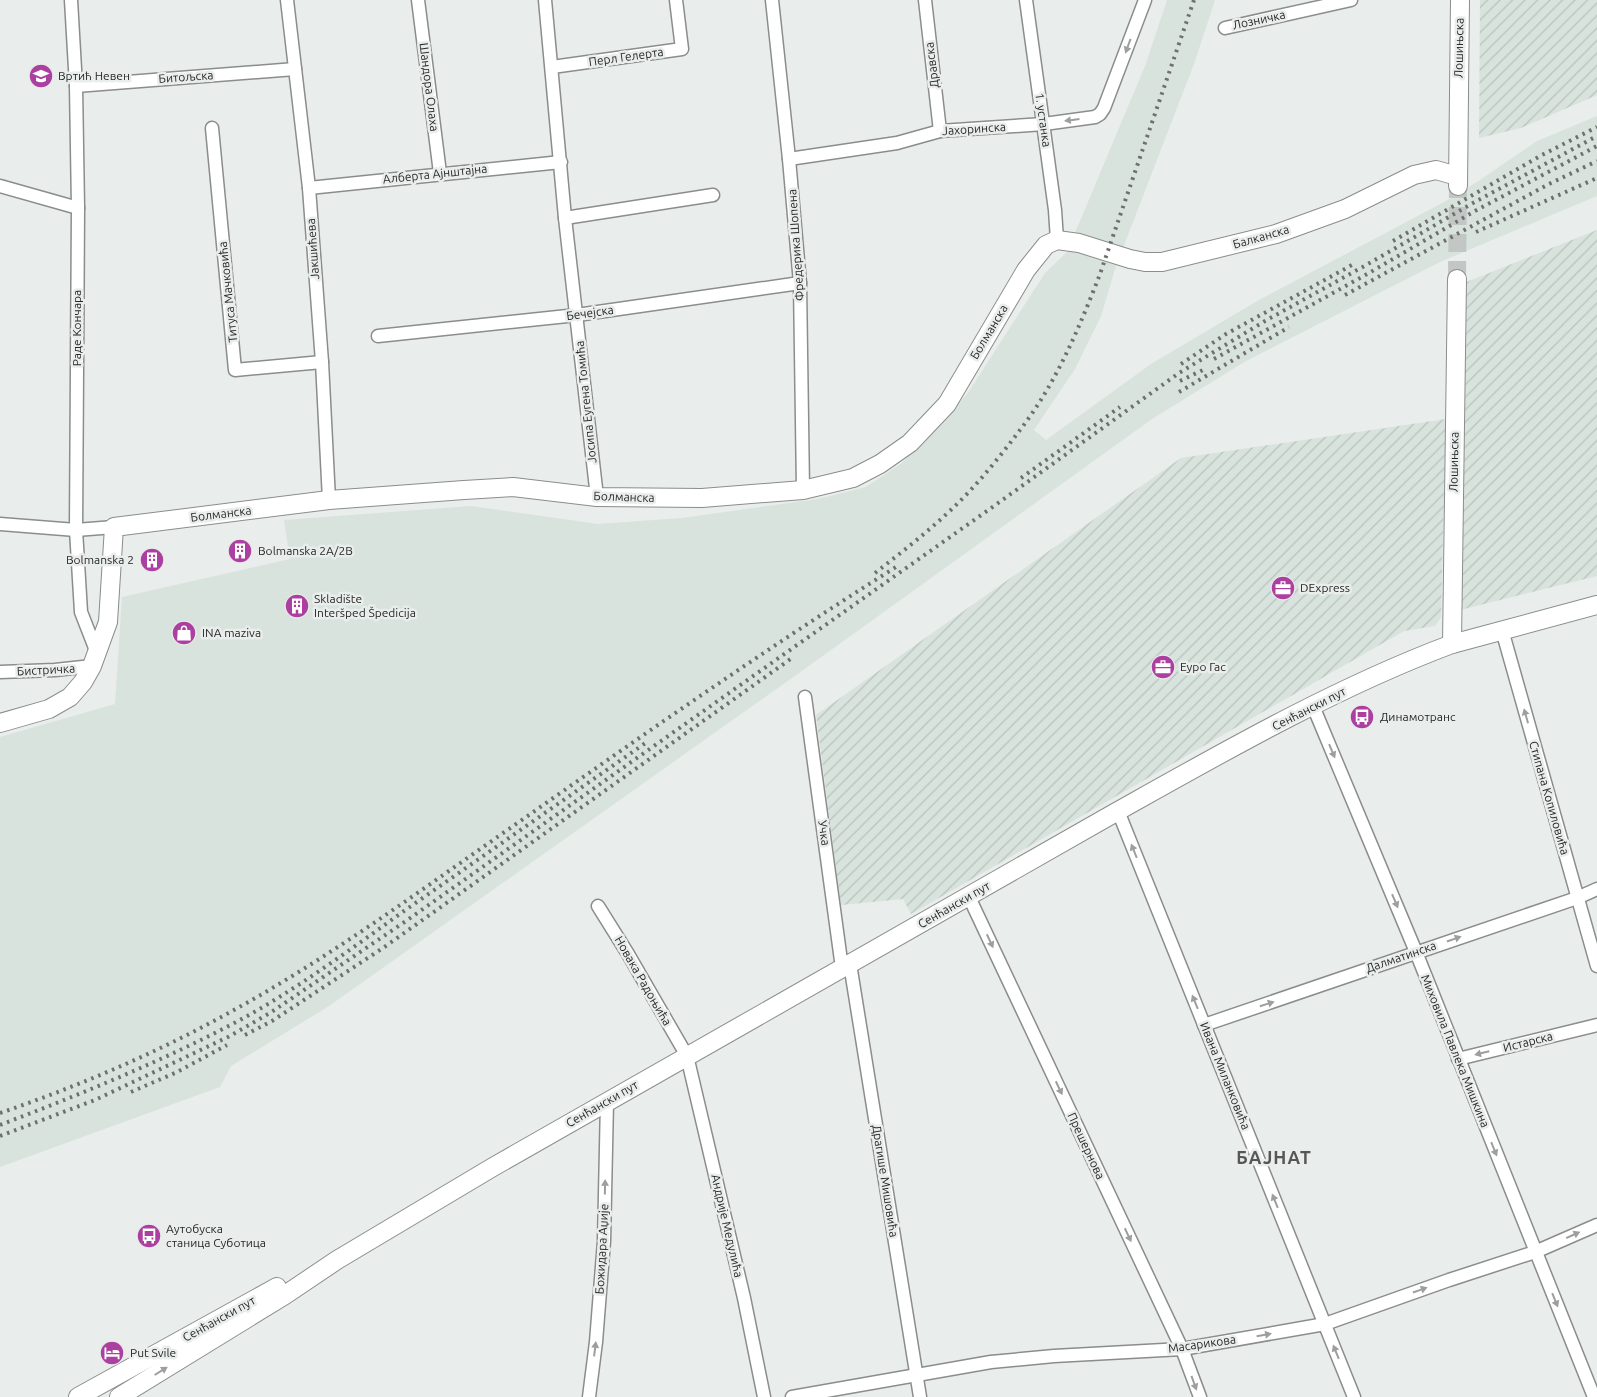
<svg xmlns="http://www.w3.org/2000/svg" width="1597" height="1397" font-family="Ubuntu,sans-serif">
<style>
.built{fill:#d8e3dd}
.industrial{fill:url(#industrial-furrows)}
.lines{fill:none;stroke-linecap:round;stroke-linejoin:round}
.secondary-tunnel{stroke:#c2c6c4;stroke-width:18;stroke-dasharray:18 9;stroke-linecap:butt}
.street-casing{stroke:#8a8d8c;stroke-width:15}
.secondary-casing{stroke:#8a8d8c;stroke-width:20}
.street{stroke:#fff;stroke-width:12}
.secondary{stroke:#fff;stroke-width:18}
.rail{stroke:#6e706f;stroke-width:4;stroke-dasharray:2.5 5;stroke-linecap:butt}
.oneway{fill:#9e9e9e}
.labels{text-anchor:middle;stroke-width:5;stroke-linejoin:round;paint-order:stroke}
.street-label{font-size:12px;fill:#272828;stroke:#e9edeb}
.poi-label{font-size:12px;fill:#272828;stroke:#e9edeb;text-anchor:start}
.district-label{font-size:18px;font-weight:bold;letter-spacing:1px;fill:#545756;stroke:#e9edeb}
</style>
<defs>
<pattern id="industrial-furrows" width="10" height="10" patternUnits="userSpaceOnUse" patternTransform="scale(1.25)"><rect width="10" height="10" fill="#d8e3dd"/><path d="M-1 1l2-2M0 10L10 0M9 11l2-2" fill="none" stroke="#b9c3be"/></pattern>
</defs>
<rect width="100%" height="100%" fill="#e9edeb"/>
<polygon class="built" points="1167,0 1215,0 1194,64 1116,266 1101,316 1075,369 1034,430 1046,440 1151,364 1259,300 1446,201 1480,180 1537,141 1597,116 1597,196 1440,262 1246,361 1152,419 799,673 329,1006 231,1066 220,1087 0,1167 0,737 115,704 122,597 290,559 284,520 471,506 598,524 682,518 818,499 866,487 902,463 968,393 1045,273 1067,252 1145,66"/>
<g class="industrial">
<polygon points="1480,0 1597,0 1597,95 1521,128 1479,138"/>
<polygon points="1597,230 1597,576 1460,610 1464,283"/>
<polygon points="1446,419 1441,617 1435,626 1404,631 911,914 903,899 841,905 816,715 1181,458"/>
</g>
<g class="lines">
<polyline class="secondary-tunnel" points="1457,279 1458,186"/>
<g class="street-casing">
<g id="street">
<polyline points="71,0 76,86 78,208 76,530 81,612 97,653"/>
<polyline points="287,0 309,188 322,362 329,500"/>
<polyline points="418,0 440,173"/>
<polyline points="545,0 565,218 597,497"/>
<polyline points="772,0 789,159 800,283 803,490"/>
<polyline points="925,0 940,131"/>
<polyline points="1026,0 1055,210 1057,240"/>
<polyline points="1225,28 1351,0"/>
<polyline points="552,67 682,49 676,0"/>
<polyline points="76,86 295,69"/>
<polyline points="212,128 235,370 322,362"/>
<polyline points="789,159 897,143 940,131 1044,124 1095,117 1100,114 1104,108 1145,0"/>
<polyline points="0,186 78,208"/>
<polyline points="309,188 561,162"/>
<polyline points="565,218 713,195"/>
<polyline points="378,336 577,315 800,283"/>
<polyline points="0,524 76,530 114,527"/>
<polyline points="1502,630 1597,966"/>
<polyline points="0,672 55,670 92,666"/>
<polyline points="805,697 842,968"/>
<polyline points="1313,706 1416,952 1594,1397"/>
<polyline points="1118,811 1354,1397"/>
<polyline points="969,897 1182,1349 1200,1397"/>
<polyline points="598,906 628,954 687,1056 744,1298 764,1397"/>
<polyline points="850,964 920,1397"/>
<polyline points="1204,1025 1577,898 1597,889"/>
<polyline points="1458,1059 1597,1025"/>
<polyline points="589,1397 596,1342 604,1241 607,1101"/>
<polyline points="792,1397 991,1362 1054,1356 1182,1349 1325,1324 1449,1280 1535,1252 1597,1225"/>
</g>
</g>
<g class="secondary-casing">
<g id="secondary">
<polyline points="1458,186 1460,0"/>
<polyline points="1452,644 1457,279"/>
<polyline points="0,723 49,709 70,697 83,682 92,666 108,622 114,527 329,500 464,490 513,487 597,497 702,498 803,490 853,478 880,464 910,443 947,404 1026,270 1046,245 1057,240 1079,243 1130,259 1145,262 1162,262 1276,234 1345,209 1414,175 1436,170 1457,176"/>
<polyline points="78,1397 277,1287"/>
<path d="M119,1397L285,1295L337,1260L493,1167L1118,811C1225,751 1337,687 1452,644L1597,605"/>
</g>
</g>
<use href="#street" class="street"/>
<use href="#secondary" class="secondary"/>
<g class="rail">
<polyline points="1476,232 1597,178"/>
<polyline points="1393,241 1540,156 1597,127"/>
<polyline points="1345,295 1549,184 1597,161"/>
<polyline points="1214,359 1369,273 1475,211 1597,146"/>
<polyline points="1181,364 1226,334 1352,265"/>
<polyline points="1180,381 1205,369"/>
<polyline points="1179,392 1289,327"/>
<polyline points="1021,478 1120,407"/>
<path d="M875,573C902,552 929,531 954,507C979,483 1002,454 1023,426C1057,381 1080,326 1100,274L1194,0"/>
<polyline points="245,1035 272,1021 383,948 792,658"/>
<polyline points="131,1092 177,1072 227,1045"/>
<path d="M0,1113C76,1087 152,1055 223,1016C327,960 422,889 519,822C643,735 767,648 896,567"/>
<path d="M0,1125C81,1094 163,1061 240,1020C297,989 351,949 404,911C485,855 566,798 647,742"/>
<polyline points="0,1136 95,1100 228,1037 270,1013 406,921 994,506 1179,373 1265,321 1368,264 1473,203 1597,136"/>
</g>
</g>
<defs><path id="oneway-solid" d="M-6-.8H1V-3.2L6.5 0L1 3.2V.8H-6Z" transform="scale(1.25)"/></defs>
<g class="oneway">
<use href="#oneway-solid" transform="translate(1128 46) rotate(110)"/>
<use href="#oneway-solid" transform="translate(1072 120) rotate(173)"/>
<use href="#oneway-solid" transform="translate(1526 716) rotate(-106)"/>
<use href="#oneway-solid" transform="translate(1332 751) rotate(67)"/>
<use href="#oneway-solid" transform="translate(1134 851) rotate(-112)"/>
<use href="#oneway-solid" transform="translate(1395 901) rotate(67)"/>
<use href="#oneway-solid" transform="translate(1454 939) rotate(-19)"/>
<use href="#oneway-solid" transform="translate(990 941) rotate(65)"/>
<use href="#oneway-solid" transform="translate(1195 1002) rotate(-112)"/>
<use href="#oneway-solid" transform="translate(1267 1004) rotate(-18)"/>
<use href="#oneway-solid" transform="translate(1482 1053) rotate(166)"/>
<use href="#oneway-solid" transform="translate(1059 1088) rotate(65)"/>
<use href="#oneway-solid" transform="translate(1494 1149) rotate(68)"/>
<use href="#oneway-solid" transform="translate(605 1187) rotate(-89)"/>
<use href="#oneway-solid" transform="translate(1275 1201) rotate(-112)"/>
<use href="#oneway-solid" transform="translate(1128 1235) rotate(65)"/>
<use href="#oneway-solid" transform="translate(1573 1235) rotate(-24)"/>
<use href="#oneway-solid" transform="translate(1420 1290) rotate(-19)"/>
<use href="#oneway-solid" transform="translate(1555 1300) rotate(68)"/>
<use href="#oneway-solid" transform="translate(1264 1335) rotate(-10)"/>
<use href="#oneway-solid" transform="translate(595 1349) rotate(-83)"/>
<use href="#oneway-solid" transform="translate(1336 1352) rotate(-112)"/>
<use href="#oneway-solid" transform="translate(161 1371) rotate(-32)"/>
<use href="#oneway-solid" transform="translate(1194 1383) rotate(70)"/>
</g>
<defs>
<g id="school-disc" transform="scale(1.25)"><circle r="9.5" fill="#ac40a0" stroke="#e9edeb"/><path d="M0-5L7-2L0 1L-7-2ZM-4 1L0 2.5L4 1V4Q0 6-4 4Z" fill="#fff"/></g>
<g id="building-disc" transform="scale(1.25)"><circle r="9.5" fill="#ac40a0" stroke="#e9edeb"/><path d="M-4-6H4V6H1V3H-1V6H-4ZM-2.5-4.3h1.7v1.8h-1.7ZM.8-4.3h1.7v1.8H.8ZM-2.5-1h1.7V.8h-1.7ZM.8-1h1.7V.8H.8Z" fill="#fff"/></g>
<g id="office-disc" transform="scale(1.25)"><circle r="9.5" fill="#ac40a0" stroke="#e9edeb"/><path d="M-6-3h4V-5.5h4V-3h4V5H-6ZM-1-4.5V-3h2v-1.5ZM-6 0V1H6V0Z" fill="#fff"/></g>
<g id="shop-disc" transform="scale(1.25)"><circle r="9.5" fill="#ac40a0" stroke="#e9edeb"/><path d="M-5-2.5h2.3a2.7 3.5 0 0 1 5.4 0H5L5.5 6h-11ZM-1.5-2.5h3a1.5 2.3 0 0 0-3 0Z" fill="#fff"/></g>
<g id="bus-disc" transform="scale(1.25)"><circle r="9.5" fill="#ac40a0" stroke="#e9edeb"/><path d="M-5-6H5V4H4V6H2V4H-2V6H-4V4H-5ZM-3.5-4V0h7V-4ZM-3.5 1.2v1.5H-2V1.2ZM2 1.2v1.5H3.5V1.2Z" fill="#fff"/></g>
<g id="hotel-disc" transform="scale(1.25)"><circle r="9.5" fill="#ac40a0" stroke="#e9edeb"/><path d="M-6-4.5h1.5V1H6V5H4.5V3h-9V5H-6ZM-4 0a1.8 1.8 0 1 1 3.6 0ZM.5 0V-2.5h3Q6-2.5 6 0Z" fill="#fff"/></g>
</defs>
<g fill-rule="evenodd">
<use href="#school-disc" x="41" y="76"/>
<use href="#building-disc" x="240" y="551"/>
<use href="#building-disc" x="152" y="560"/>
<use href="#office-disc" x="1283" y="588"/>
<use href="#building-disc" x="297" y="606"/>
<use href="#shop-disc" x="184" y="633"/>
<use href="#office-disc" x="1163" y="667"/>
<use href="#bus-disc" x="1362" y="717"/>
<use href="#bus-disc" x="149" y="1236"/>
<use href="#hotel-disc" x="112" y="1353"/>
</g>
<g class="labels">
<g class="street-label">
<text transform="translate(1259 20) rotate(-12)" y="4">Лозничка</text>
<text transform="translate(1459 48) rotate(-89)" y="4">Лошињска</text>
<text transform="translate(626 57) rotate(-8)" y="4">Перл Гелерта</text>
<text transform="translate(932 65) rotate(-97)" y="4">Дравска</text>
<text transform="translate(186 77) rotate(-4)" y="4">Битољска</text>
<text transform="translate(429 87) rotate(83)" y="4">Шандора Олаха</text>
<text transform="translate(1043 120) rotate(82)" y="4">1. устанка</text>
<text transform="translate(974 129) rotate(-4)" y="4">Јахоринска</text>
<text transform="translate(435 174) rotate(-6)" y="4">Алберта Ајнштајна</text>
<text transform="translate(1261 237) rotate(-16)" y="4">Балканска</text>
<text transform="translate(796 245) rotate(-94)" y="4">Фредерика Шопена</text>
<text transform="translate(313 249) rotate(-94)" y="4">Јакшићева</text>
<text transform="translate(228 292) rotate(-96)" y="4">Титуса Мачковића</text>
<text transform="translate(590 313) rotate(-8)" y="4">Бечејска</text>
<text transform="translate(77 328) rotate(-90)" y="4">Раде Кончара</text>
<text transform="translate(989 332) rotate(-59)" y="4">Болманска</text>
<text transform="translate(586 402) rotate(-96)" y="4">Јосипа Еугена Томића</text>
<text transform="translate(1454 462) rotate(-89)" y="4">Лошињска</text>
<text transform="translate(624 497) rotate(2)" y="4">Болманска</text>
<text transform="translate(221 514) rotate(-7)" y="4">Болманска</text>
<text transform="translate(46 670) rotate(-3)" y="4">Бистричка</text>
<text transform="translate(1309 709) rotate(-27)" y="4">Сенћански пут</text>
<text transform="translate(1549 798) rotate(74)" y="4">Стипана Копиловића</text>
<text transform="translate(824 833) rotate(82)" y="4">Учка</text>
<text transform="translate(954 905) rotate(-30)" y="4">Сенћански пут</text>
<text transform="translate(1401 957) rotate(-19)" y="4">Далматинска</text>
<text transform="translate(643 981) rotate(60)" y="4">Новака Радоњића</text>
<text transform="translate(1528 1042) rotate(-14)" y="4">Истарска</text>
<text transform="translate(1455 1051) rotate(68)" y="4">Миховила Павлека Мишкина</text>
<text transform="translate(1225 1076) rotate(68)" y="4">Ивана Миланковића</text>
<text transform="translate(602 1104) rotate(-30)" y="4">Сенћански пут</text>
<text transform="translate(1086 1146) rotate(65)" y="4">Прешернова</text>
<text transform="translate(885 1181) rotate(81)" y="4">Драгише Мишовића</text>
<text transform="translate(727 1226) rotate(77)" y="4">Андрије Медулића</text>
<text transform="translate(602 1249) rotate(-87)" y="4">Божидара Аџије</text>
<text transform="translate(219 1319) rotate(-29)" y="4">Сенћански пут</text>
<text transform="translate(1202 1344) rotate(-8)" y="4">Масарикова</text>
</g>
<g class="poi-label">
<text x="58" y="80">Вртић Невен</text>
<text x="258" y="555">Bolmanska 2A/2B</text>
<text x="134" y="564" text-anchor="end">Bolmanska 2</text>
<text x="1300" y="592">DExpress</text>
<text x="314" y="603">Skladište<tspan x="314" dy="14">Interšped Špedicija</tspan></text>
<text x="202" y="637">INA maziva</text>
<text x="1180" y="671">Еуро Гас</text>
<text x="1380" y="721">Динамотранс</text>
<text x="166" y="1233">Аутобуска<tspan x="166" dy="14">станица Суботица</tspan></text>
<text x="130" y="1357">Put Svile</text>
</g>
<g class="district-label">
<text x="1274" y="1164">БАЈНАТ</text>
</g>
</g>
</svg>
